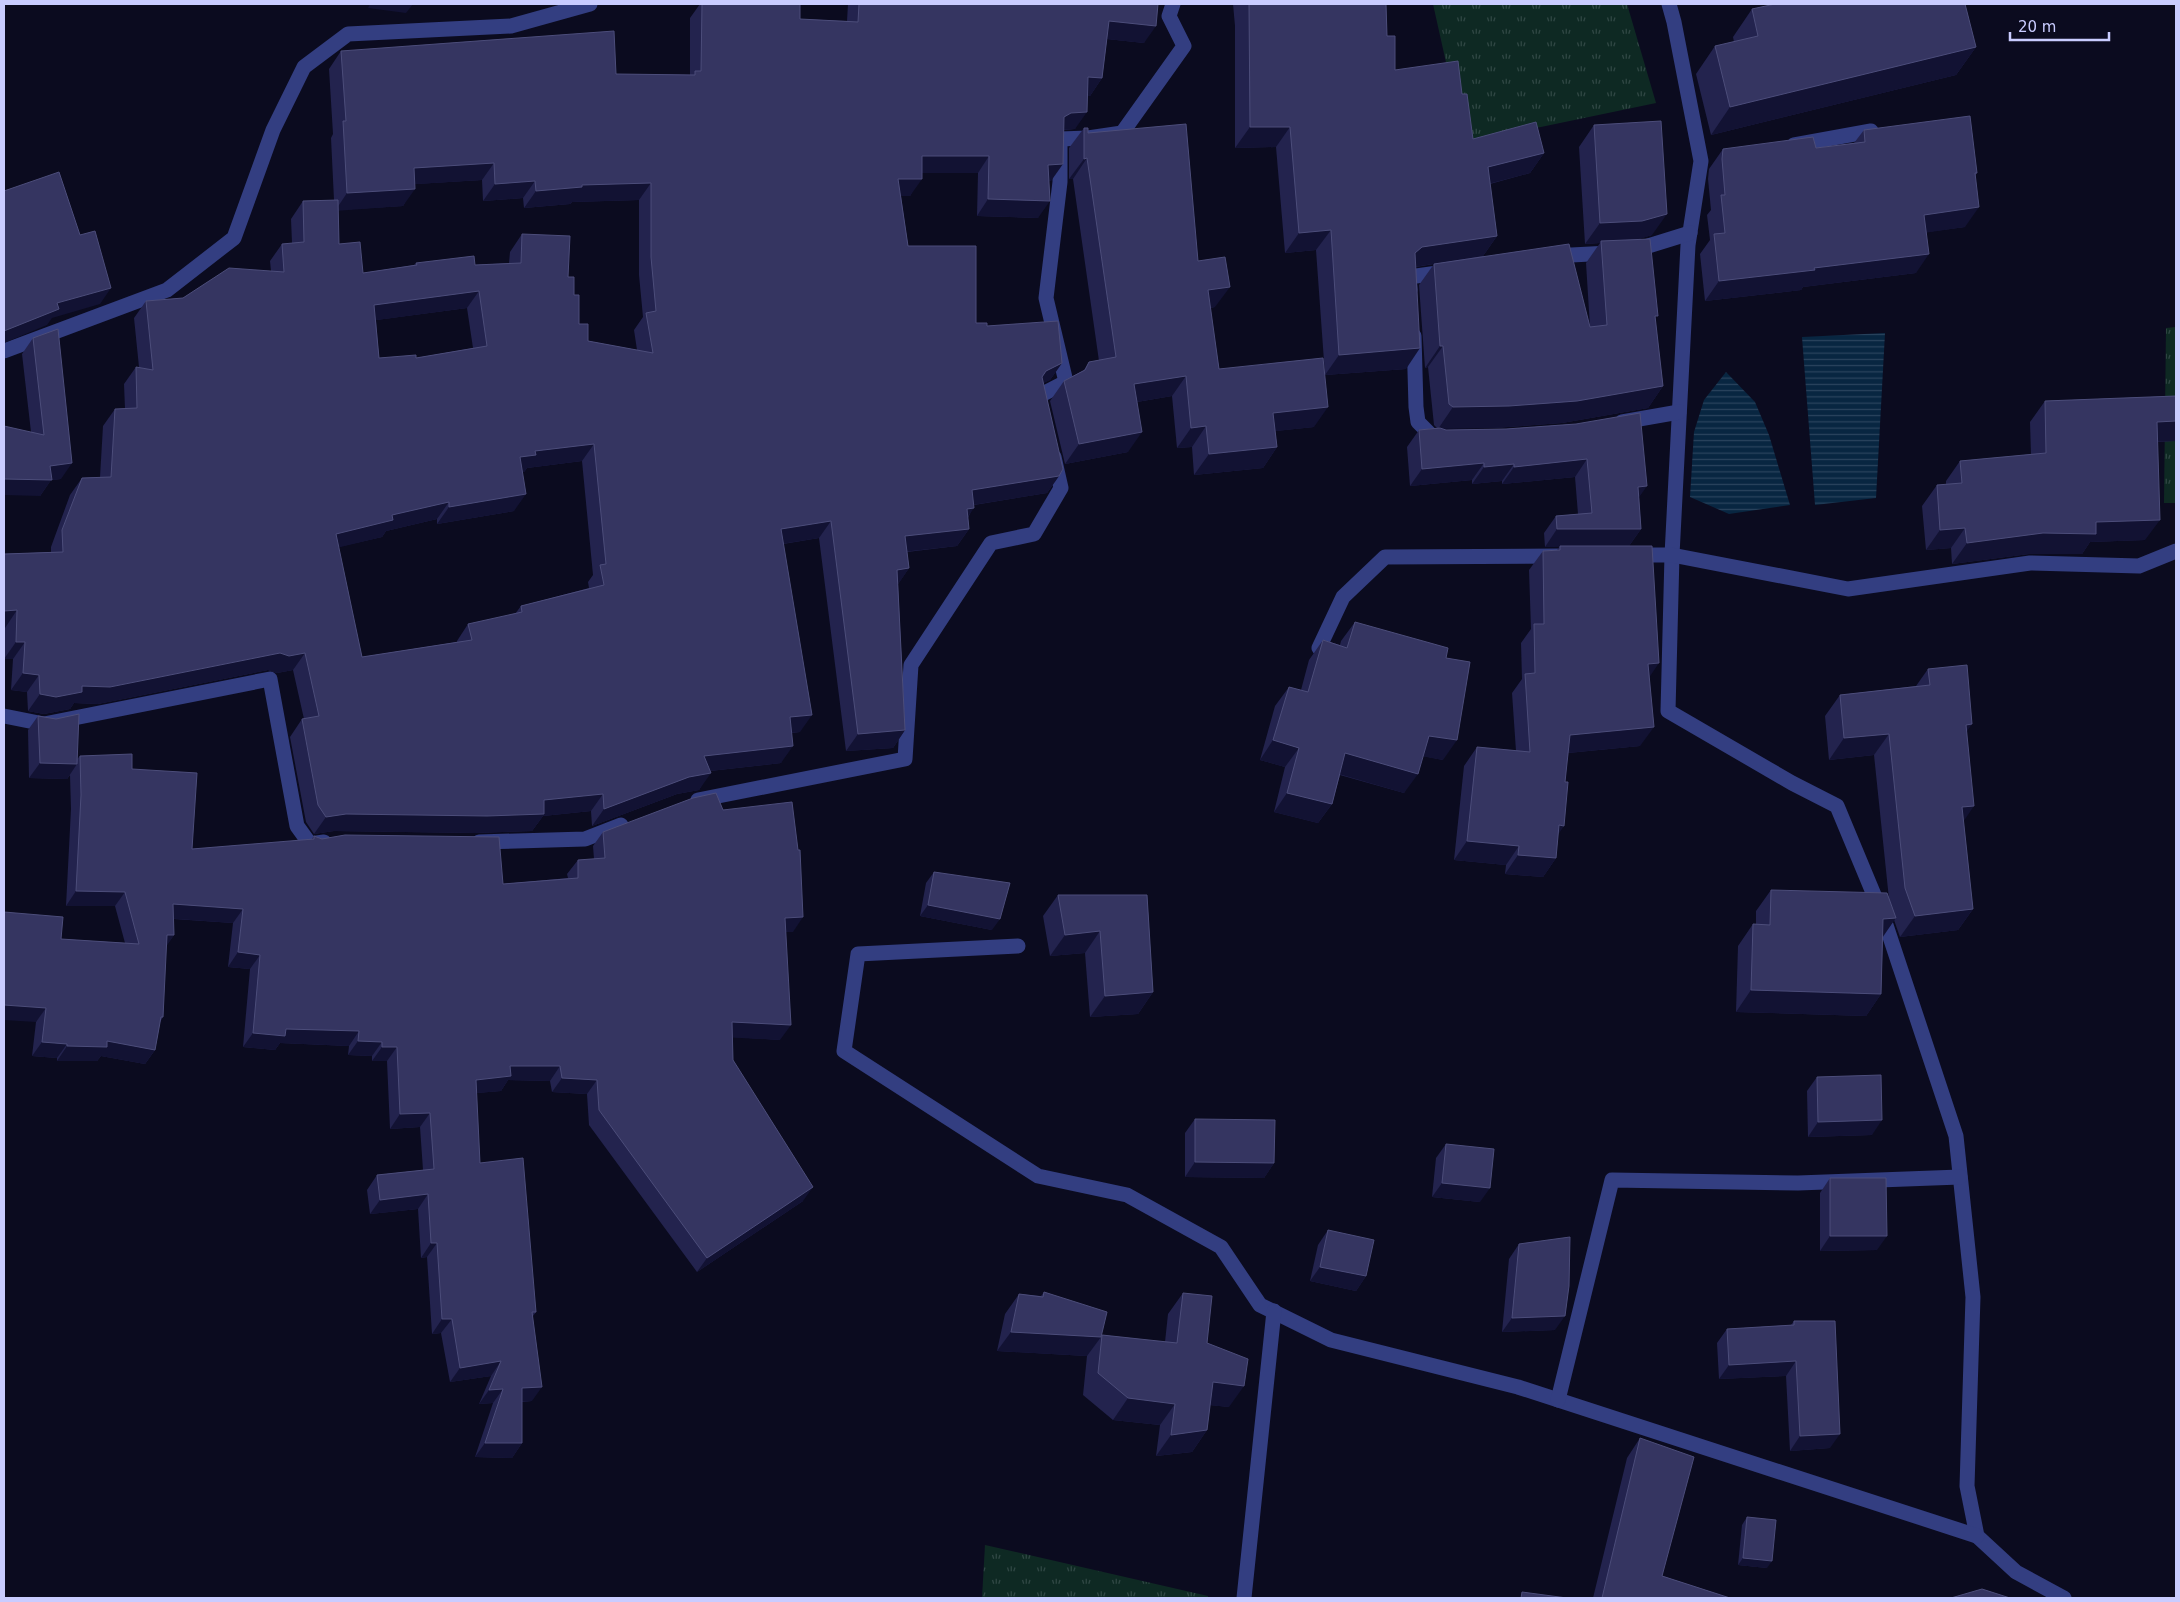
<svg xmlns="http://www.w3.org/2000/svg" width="2180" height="1602" font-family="'DejaVu Sans',sans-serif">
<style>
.grass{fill:url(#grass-tufts)}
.water{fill:url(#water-rules)}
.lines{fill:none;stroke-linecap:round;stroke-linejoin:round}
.minor{stroke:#333e81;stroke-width:15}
.wall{fill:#23234e;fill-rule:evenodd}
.shaded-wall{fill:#121233}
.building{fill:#353561;stroke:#4c4d7a;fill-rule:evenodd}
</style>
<defs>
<pattern id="grass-tufts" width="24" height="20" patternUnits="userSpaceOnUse" patternTransform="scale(1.25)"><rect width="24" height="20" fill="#0e2923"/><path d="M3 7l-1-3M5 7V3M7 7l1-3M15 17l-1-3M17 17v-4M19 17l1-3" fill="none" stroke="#304744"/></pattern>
<pattern id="water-rules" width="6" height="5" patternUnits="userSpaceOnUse" patternTransform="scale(1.25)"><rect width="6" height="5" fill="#082641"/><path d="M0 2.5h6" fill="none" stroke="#2b445e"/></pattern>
</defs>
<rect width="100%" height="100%" fill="#0b0b1f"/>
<g class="grass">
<polygon points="1433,4 1627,4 1656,103 1464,143"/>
<polygon points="2176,327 2176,503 2164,503 2166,328"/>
<polygon points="985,1545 1208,1596 1208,1598 982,1598"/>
</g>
<g class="water">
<polygon points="1885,333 1876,498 1815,505 1802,337"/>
<polygon points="1726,372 1755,402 1769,435 1790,505 1729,514 1690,497 1694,432 1704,400"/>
</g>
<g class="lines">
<g class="minor">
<polyline points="1669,4 1674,22 1701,161 1688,245 1672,555 1668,711 1792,783 1837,806 1884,919 1956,1136 1973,1297 1967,1486 1977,1536 2016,1572 2064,1598"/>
<polyline points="1794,145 1871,131"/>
<polyline points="1552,256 1629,252 1690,233"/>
<polyline points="1410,290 1409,277 1445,272"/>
<polyline points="1414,336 1416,407 1418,422 1434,438 1442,438"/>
<polyline points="4,351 167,290 234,238 273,130 304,67 348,34 511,26 590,4"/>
<polyline points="1041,408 1039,396 1066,382 1046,298 1060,182 1060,139 1088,138 1122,133 1184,46 1169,16 1173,4"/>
<polyline points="1622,422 1679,412"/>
<polyline points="1633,555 1672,555 1848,589 2030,563 2139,566 2176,551"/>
<polyline points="1319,648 1343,597 1385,557 1560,556"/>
<polyline points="4,716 44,724 270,679 297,826 310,844 324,842"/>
<polyline points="698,800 905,759 911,665 991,543 1034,534 1061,488 1054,457"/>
<polyline points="479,842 585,839 621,825"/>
<polyline points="1018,946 858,954 844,1051 1038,1176 1127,1195 1221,1247 1260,1305 1331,1340 1518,1387 1977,1536"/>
<polyline points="1558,1400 1612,1180 1798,1183 1960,1177"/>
<polyline points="1244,1598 1274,1311"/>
</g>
</g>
<g class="wall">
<path d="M700,4H800V19L847,21L848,4H1158L1144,43L1107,39L1102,78L1090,96L1087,95L1075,129L1064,130L1051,181H1049L1038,218L977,216L978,173H922L910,196H901L908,246L976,323L987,326L1062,363L1050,380L1043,383L1059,476L1047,493L974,505L968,518L969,529L957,546L907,552L909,568L898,584L905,730L893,748L846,751L819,538L783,544L800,732L792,733L781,763L710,771L699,790L677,794L592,826L591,811L543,816L532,831L475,833L334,831L314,834L306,822L290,737L302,719H304L293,670L277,673L268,670L98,704L74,703L70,709L44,714L28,711L27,692L11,690L13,659H4L5,628H4V554L51,552V547L70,495L82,478L100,477L103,426L115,409H125L124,384L136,367H139L134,318L146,301L183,298L271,271L270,261L282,244L292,243L291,219L303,201L334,200L331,138L333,134L329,69L341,51L616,74L690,75V18ZM482,180L483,201L523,198L524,208L570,204L572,202L639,200V275L643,317L634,330L637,350L588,341L579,324L574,295L568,277L522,234L510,252L509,263L475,265L416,263L414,265L363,273L339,244L338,210L403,206L415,184ZM467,308L473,348L416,358H379L376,320ZM582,461L593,575L588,582L589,588L521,606L515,614L468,624L457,641V642L362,657L338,547L382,537L386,531L437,519V524L514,511L522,472H524L527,468Z"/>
<polygon points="1233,4 1386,4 1387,36 1395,70 1462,94 1473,139 1544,153 1530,173 1490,184 1497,236 1483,256 1590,327 1586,263 1600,243 1585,244 1579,147 1594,125 1652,235 1638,239 1655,320 1663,386 1648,408 1562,423 1494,428 1442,428 1446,430 1506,429 1576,424 1639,497 1641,529 1629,546 1649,677 1640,746 1568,753 1558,834 1556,858 1543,877 1505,874 1506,865 1454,860 1464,766 1477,747 1516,751 1512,693 1522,679 1521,643 1531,629 1529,570 1543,551 1557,550 1560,546 1545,547 1544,533 1556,516 1578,514 1575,477 1502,484 1502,481 1472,484 1472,480 1410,486 1407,447 1419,430 1437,428 1434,425 1428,367 1425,368 1419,285 1434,264 1416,267 1406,369 1325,375 1316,250 1285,253 1276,147 1235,148 1235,26"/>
<polygon points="1752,9 1976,47 1956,75 1711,135 1696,74 1715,46 1734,42 1733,37"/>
<polygon points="1084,128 1198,261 1215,307 1210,308 1219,369 1314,427 1275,431 1277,447 1263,468 1194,475 1192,447 1177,448 1172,396 1137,402 1128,452 1065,464 1050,401 1064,381 1084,370 1089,362 1099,361 1073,179 1069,179 1069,148"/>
<polygon points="1864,130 1977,173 1975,176 1965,227 1927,232 1916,273 1803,287 1801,290 1705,301 1700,254 1710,240 1707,215 1711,210 1708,179 1709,169 1723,149 1816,148 1854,143"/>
<polygon points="33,338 61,479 51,480 40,496 31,432 22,354"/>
<polygon points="2176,396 2176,441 2157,442 2145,540 2090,542 2082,554 2029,554 1952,564 1951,548 1926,550 1922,506 1937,485 1946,485 1946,481 1960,461 2031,455 2030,422 2045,401"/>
<polygon points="1355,622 1446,658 1443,760 1423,756 1404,793 1340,775 1332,804 1318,823 1274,812 1285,767 1260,760 1275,706 1289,687 1301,690 1309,660 1323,640 1340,645 1341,641"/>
<polygon points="1928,669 1967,733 1963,822 1973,909 1958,930 1900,937 1894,920 1883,937 1881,994 1866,1016 1736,1012 1738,946 1753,924 1756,924 1756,911 1771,890 1889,899 1874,755 1829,760 1825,716 1840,695 1916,686"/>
<polygon points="38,716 77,759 80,756 132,769 192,849 311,840 314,836 322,839 503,884 568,878 567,874 578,860 594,859 593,846 603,832 723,810 793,932 786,932 780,1040 733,1037 733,1060 803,1201 697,1272 589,1125 587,1094 552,1092 550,1081 508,1080 501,1091 476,1093 480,1163 536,1312 533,1316 532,1401 522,1402 522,1443 512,1458 475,1457 493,1403 479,1404 491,1376 450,1382 441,1333 432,1334 427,1257 421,1258 418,1209 370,1214 367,1190 377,1175 423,1170 420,1127 390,1129 387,1061 372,1061 372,1056 348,1055 349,1046 280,1043 275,1050 243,1047 250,969 228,967 233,923 174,919 174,935 166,946 163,1017 160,1022 155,1050 145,1064 101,1056 97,1061 57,1061 57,1058 32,1056 36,1022 61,939 125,943 115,906 66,906 71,809 70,775 67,779 29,778 28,730"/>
<polygon points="934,872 992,930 920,916 926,883"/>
<polygon points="1058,895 1147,895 1153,992 1138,1014 1090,1017 1085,953 1050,956 1043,916"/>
<polygon points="1817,1077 1872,1135 1808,1137 1807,1091"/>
<polygon points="1195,1119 1274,1163 1264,1178 1185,1177 1185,1133"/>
<polygon points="1446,1144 1480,1202 1432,1197 1436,1158"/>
<polygon points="1830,1178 1877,1250 1820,1251 1820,1193"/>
<polygon points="1328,1230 1366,1276 1356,1291 1310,1281 1318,1245"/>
<polygon points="1519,1244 1555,1330 1502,1332 1509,1259"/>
<polygon points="1044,1292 1101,1337 1102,1335 1165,1342 1168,1314 1183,1293 1207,1343 1229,1407 1210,1405 1207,1430 1192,1452 1156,1456 1160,1425 1113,1420 1083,1395 1087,1356 997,1351 1005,1314 1019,1294 1041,1296"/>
<polygon points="1794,1321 1830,1448 1790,1451 1786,1376 1719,1379 1717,1343 1727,1329 1791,1325"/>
<polygon points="1640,1438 1662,1576 1730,1598 1593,1598 1627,1458"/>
<polygon points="1747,1517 1767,1568 1738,1565 1742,1525"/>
</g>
<g class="shaded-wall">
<polygon points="370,4 413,4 406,13 368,8"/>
<polygon points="1109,21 1156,26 1144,43 1097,38"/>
<polygon points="1976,47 1956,75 1711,135 1730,107"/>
<polygon points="1088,77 1102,78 1090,96 1076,94"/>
<polygon points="1087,112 1075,129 1059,130 1064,117 1071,113"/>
<polygon points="1250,127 1290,127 1276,147 1235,148"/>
<polygon points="1544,153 1530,173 1473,188 1488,167"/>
<polygon points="922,156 989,156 978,173 910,173"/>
<polygon points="1087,158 1073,179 1069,179 1084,159"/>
<polygon points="494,163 482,180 402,185 414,168"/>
<polygon points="1063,164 1051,181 1036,183 1048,165"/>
<polygon points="898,179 922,179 910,196 886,196"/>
<polygon points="535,181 523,198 483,201 495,184"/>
<polygon points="651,183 639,200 572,202 570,204 524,208 536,191 582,185"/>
<polygon points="415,189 403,206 335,211 347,193"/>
<polygon points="988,199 1050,201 1038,218 977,216"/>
<polygon points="1979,207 1965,227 1910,235 1924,215"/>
<polygon points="1667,214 1652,235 1627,243 1601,241 1600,243 1585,244 1600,223"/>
<polygon points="1331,230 1316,250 1285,253 1299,233"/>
<polygon points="1497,236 1483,256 1408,268 1415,253 1422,247"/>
<polygon points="1929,254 1916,273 1803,287 1801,290 1705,301 1719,281 1814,268"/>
<polygon points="1230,287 1215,307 1193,310 1208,290"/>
<polygon points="111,288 100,304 52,318 47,325 4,343 4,331 57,303"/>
<polygon points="479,291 467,308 362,322 374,305"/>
<polygon points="1440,346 1443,346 1428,367 1425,368"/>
<polygon points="1420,348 1406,369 1325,375 1339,355"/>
<polygon points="1062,363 1050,380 1034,388 1046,371"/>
<polygon points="1186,376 1172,396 1119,405 1134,384"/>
<polygon points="1663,386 1648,408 1562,423 1494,428 1438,429 1453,407"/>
<polygon points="1328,407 1314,427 1259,433 1273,413"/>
<polygon points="2176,421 2176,441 2142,442 2157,422"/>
<polygon points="1206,426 1192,447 1177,448 1191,428"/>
<polygon points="1142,432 1128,452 1065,464 1079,444"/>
<polygon points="594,444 582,461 527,468 524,472 508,474 520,457 535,451"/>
<polygon points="1277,447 1263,468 1194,475 1209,454"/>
<polygon points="1587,459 1575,477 1502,484 1514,467"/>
<polygon points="72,463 61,479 51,480 40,496 4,495 4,479 50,466"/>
<polygon points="1484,463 1472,480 1410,486 1422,469"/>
<polygon points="1514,464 1502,481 1472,484 1484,467"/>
<polygon points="1059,476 1047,493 960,507 972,490"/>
<polygon points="1647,486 1635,503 1638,487"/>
<polygon points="526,494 514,511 437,524 449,507"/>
<polygon points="449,502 437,519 386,531 382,537 324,551 336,534 392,515"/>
<polygon points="974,508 962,525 967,509"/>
<polygon points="2160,520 2145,540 2090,542 2082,554 2029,554 1952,564 1967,543 2096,522"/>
<polygon points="831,521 819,538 769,546 781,529"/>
<polygon points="1965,528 1951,548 1926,550 1940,530"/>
<polygon points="969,529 957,546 893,553 905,536"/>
<polygon points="1557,529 1641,529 1629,546 1545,547"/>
<polygon points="909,568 897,586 897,570"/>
<polygon points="17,610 5,628 4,628 4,611"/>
<polygon points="16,642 25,642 13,659 4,659"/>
<polygon points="280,653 305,653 293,670 277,673 268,670 98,704 74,703 70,709 44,714 28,711 40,694"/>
<polygon points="1659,663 1646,682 1648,664"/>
<polygon points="23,673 39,675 27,692 11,690"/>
<polygon points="812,715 800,732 778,734 790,717"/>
<polygon points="1972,724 1957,746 1966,725"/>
<polygon points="1654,727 1640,746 1557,754 1570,735"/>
<polygon points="905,730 893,748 846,751 858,734"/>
<polygon points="1889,734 1874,755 1829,760 1844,738"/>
<polygon points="1429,736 1457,740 1443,760 1415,755"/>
<polygon points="1273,740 1299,748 1285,767 1260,760"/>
<polygon points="793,746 781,763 692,773 704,756"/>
<polygon points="1345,753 1418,774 1404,793 1332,772"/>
<polygon points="40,763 77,764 67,779 29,778"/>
<polygon points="711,773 699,790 677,794 592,826 604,809 689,777"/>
<polygon points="1287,793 1332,804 1318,823 1274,812"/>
<polygon points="603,794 591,811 543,816 532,831 475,833 334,831 314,834 326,817 346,814 544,800"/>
<polygon points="1974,806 1959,828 1962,807"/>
<polygon points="1559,825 1564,826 1551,845"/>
<polygon points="1467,841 1519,846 1506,865 1454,860"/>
<polygon points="1518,855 1556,858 1543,877 1505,874"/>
<polygon points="76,891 125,892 115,906 66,906"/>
<polygon points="173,904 243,909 233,923 163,918"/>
<polygon points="928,905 1000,919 992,930 920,916"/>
<polygon points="1973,909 1958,930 1900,937 1915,916"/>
<polygon points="803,917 793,932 775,932 785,918"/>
<polygon points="1896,918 1881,939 1883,919"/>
<polygon points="1100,931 1085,953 1050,956 1065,935"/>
<polygon points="167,935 174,935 164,950"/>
<polygon points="238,952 260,955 250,969 228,967"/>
<polygon points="1751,990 1881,994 1866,1016 1736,1012"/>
<polygon points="1153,992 1138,1014 1090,1017 1105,996"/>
<polygon points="4,1005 46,1008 36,1022 4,1020"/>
<polygon points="732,1022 791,1025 780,1040 722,1037"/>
<polygon points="286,1029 359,1031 349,1046 280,1043 275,1050 243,1047 253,1033"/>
<polygon points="107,1041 155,1050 145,1064 101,1056 97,1061 57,1061 67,1046"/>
<polygon points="358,1041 382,1042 372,1056 348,1055"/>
<polygon points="42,1042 67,1044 57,1058 32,1056"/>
<polygon points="382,1047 397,1047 387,1061 372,1061"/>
<polygon points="510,1066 560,1066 550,1081 508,1080 501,1091 466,1094 476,1080"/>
<polygon points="562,1078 597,1080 587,1094 552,1092"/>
<polygon points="430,1113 420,1127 390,1129 400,1114"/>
<polygon points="1882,1120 1872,1135 1808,1137 1818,1122"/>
<polygon points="1195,1162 1274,1163 1264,1178 1185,1177"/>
<polygon points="1442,1183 1490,1188 1480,1202 1432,1197"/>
<polygon points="813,1187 803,1201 697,1272 707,1258"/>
<polygon points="428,1194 418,1209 370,1214 380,1200"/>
<polygon points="1830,1236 1887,1236 1877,1250 1820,1251"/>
<polygon points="431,1243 437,1243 427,1257 421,1258"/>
<polygon points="1320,1267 1366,1276 1356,1291 1310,1281"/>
<polygon points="1565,1316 1555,1330 1502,1332 1512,1318"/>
<polygon points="442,1319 452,1319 441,1333 432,1334"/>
<polygon points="1011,1332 1101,1337 1087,1356 997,1351"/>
<polygon points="501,1361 491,1376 450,1382 460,1368"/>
<polygon points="1796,1361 1786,1376 1719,1379 1729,1365"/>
<polygon points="1213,1382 1244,1386 1229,1407 1198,1404"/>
<polygon points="542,1387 532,1401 512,1402 522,1388"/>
<polygon points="503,1389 493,1403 479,1404 489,1390"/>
<polygon points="1128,1398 1175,1404 1160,1425 1113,1420"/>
<polygon points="1207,1430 1192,1452 1156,1456 1171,1435"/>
<polygon points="1840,1434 1830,1448 1790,1451 1800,1436"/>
<polygon points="485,1443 522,1443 512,1458 475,1457"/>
<polygon points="1743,1558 1772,1561 1767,1568 1738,1565"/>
</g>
<g class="building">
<path d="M702,4H800V19L858,22L859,4H1158L1156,26L1109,21L1102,78L1088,77L1087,112L1071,113L1064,117L1063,164L1048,165L1050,201L988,199L989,156H922V179H898L908,246H976V323H987V326L1058,321L1062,363L1046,371L1042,377L1063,469L1059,476L972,490L974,508L967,509L969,529L905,536L909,568L897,570L905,730L858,734L831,521L781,529L812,715L790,717L793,746L704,756L711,773L689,777L604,809L603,794L544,800V814L487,816L346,814L326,817L318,805L302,719L319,716L305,653L289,656L280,653L110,687L82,686V692L56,697L40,694L39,675L23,673L25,642H16L17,610L4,611V554L63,552L62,530L82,478L111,477L115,409L137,408L136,367L153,370L146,301L183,298L229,268L284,272L282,244L304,242L303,201L338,200L339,244L360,242L363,273L417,265L416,263L474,256L475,265L521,263L522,234L570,236L568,277H574V295H579V324H588V341L653,353L646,313L656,311L651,257V183L582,185V187L536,191L535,181L495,184L494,163L414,168L415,189L347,193L343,121H346L341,51L614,31L616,74L695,75V71H701ZM479,291L487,346L416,358V355L379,358L374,305ZM594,444L606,564L600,565L604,585L521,606L522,612L468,624L472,640L362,657L336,534L393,520L392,515L449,502V507L526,494L520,457L536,455L535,451Z"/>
<polygon points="1249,4 1386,4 1387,36 1395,36 1395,70 1458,61 1462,94 1467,94 1473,139 1536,122 1544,153 1488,167 1497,236 1422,247 1415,253 1420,348 1339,355 1331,230 1299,233 1290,127 1250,127"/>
<polygon points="1775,4 1965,4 1976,47 1730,107 1715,46 1758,36 1752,9"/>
<polygon points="1970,116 1977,173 1975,173 1979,207 1924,215 1929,254 1814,268 1815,270 1719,281 1714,234 1725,233 1721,195 1725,195 1722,159 1723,149 1813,137 1816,148 1865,142 1864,130"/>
<polygon points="1661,121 1667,214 1642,221 1600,223 1594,125"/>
<polygon points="1186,124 1198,261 1225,257 1230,287 1208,290 1219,369 1323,358 1328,407 1273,413 1277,447 1209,454 1206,426 1191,428 1186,376 1134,384 1142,432 1079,444 1064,381 1085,370 1089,362 1116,357 1087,158 1084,159 1084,128 1088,128 1088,133"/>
<polygon points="59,172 80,235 95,231 111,288 57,303 59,309 4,331 4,191"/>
<polygon points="1650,239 1658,316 1655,316 1663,386 1577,401 1509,406 1453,407 1449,404 1443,346 1440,346 1434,264 1569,244 1590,327 1607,325 1601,241"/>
<polygon points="58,329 72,463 50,466 52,480 4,479 4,426 44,435 33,338"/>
<polygon points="2176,396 2176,421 2157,422 2160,520 2096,522 2096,534 2043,533 1967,543 1965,528 1940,530 1937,485 1962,483 1960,461 2046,453 2045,401"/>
<polygon points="1640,413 1647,486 1638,487 1641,529 1557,529 1556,516 1592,513 1587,459 1514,467 1514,464 1484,467 1484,463 1422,469 1419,430 1440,428 1446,430 1506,429 1576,424"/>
<polygon points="1560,546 1652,546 1659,663 1648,664 1654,727 1570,735 1565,782 1568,782 1564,826 1559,825 1556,858 1518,855 1519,846 1467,841 1477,747 1530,752 1525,674 1535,673 1534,624 1544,624 1543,551 1560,550"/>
<polygon points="1355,622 1448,648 1446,658 1470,662 1457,740 1429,736 1418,774 1345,753 1332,804 1287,793 1299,748 1273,740 1289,687 1308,692 1323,640 1347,648"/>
<polygon points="1967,665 1972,724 1966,725 1974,806 1962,807 1973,909 1915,916 1905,888 1889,734 1844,738 1840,695 1930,685 1928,669"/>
<polygon points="79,714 77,764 40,763 38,716 56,719"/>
<polygon points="132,754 132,769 197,773 192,849 314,839 314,836 322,839 345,835 499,837 503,884 578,878 578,860 605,858 603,832 693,798 716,793 723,810 792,802 798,850 800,850 803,917 785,918 791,1025 732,1022 733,1060 813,1187 707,1258 599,1110 597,1080 562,1078 560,1066 510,1066 511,1076 476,1080 480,1163 523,1158 536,1312 532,1312 542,1387 522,1388 522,1443 485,1443 503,1389 489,1390 501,1361 460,1368 452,1319 442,1319 437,1243 431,1243 428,1194 380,1200 377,1175 434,1169 430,1113 400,1114 397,1047 382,1047 382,1042 358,1041 359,1031 286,1029 285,1036 253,1033 260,955 238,952 243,909 173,904 174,935 167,935 163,1017 161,1017 155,1050 107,1041 107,1047 67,1046 67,1044 42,1042 46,1008 4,1005 4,912 63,917 61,939 139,944 125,892 76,891 81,795 80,756"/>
<polygon points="934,872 1010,883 1000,919 928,905"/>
<polygon points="1771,890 1887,893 1896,918 1883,919 1881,994 1751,990 1753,924 1770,925"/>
<polygon points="1058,895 1147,895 1153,992 1105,996 1100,931 1065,935"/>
<polygon points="1881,1075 1882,1120 1818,1122 1817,1077"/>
<polygon points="1195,1119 1275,1120 1274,1163 1195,1162"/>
<polygon points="1446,1144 1494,1149 1490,1188 1442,1183"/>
<polygon points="1830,1178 1886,1178 1887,1236 1830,1236"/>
<polygon points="1328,1230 1374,1240 1366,1276 1320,1267"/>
<polygon points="1570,1237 1569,1286 1565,1316 1512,1318 1519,1244"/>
<polygon points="1044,1292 1107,1312 1101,1337 1011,1332 1019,1294 1043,1297"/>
<polygon points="1183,1293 1212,1296 1207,1343 1248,1359 1244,1386 1213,1382 1207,1430 1171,1435 1175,1404 1128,1398 1098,1373 1102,1335 1177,1343"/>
<polygon points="1794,1321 1835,1321 1840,1434 1800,1436 1796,1361 1729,1365 1727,1329 1794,1325"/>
<polygon points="1640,1438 1694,1457 1662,1576 1730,1598 1602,1598"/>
<polygon points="1747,1517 1776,1520 1772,1561 1743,1558"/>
<polygon points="1982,1589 2010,1598 1951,1598"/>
<polygon points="1522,1592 1567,1598 1521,1598"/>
</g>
<rect width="2180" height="1602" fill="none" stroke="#c9ccff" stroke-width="10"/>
<path d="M2010 32v8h99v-8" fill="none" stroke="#c9ccff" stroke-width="2.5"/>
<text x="2018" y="32" font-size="15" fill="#c9ccff" stroke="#0b0b1f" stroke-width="4" paint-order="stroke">20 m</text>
</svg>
